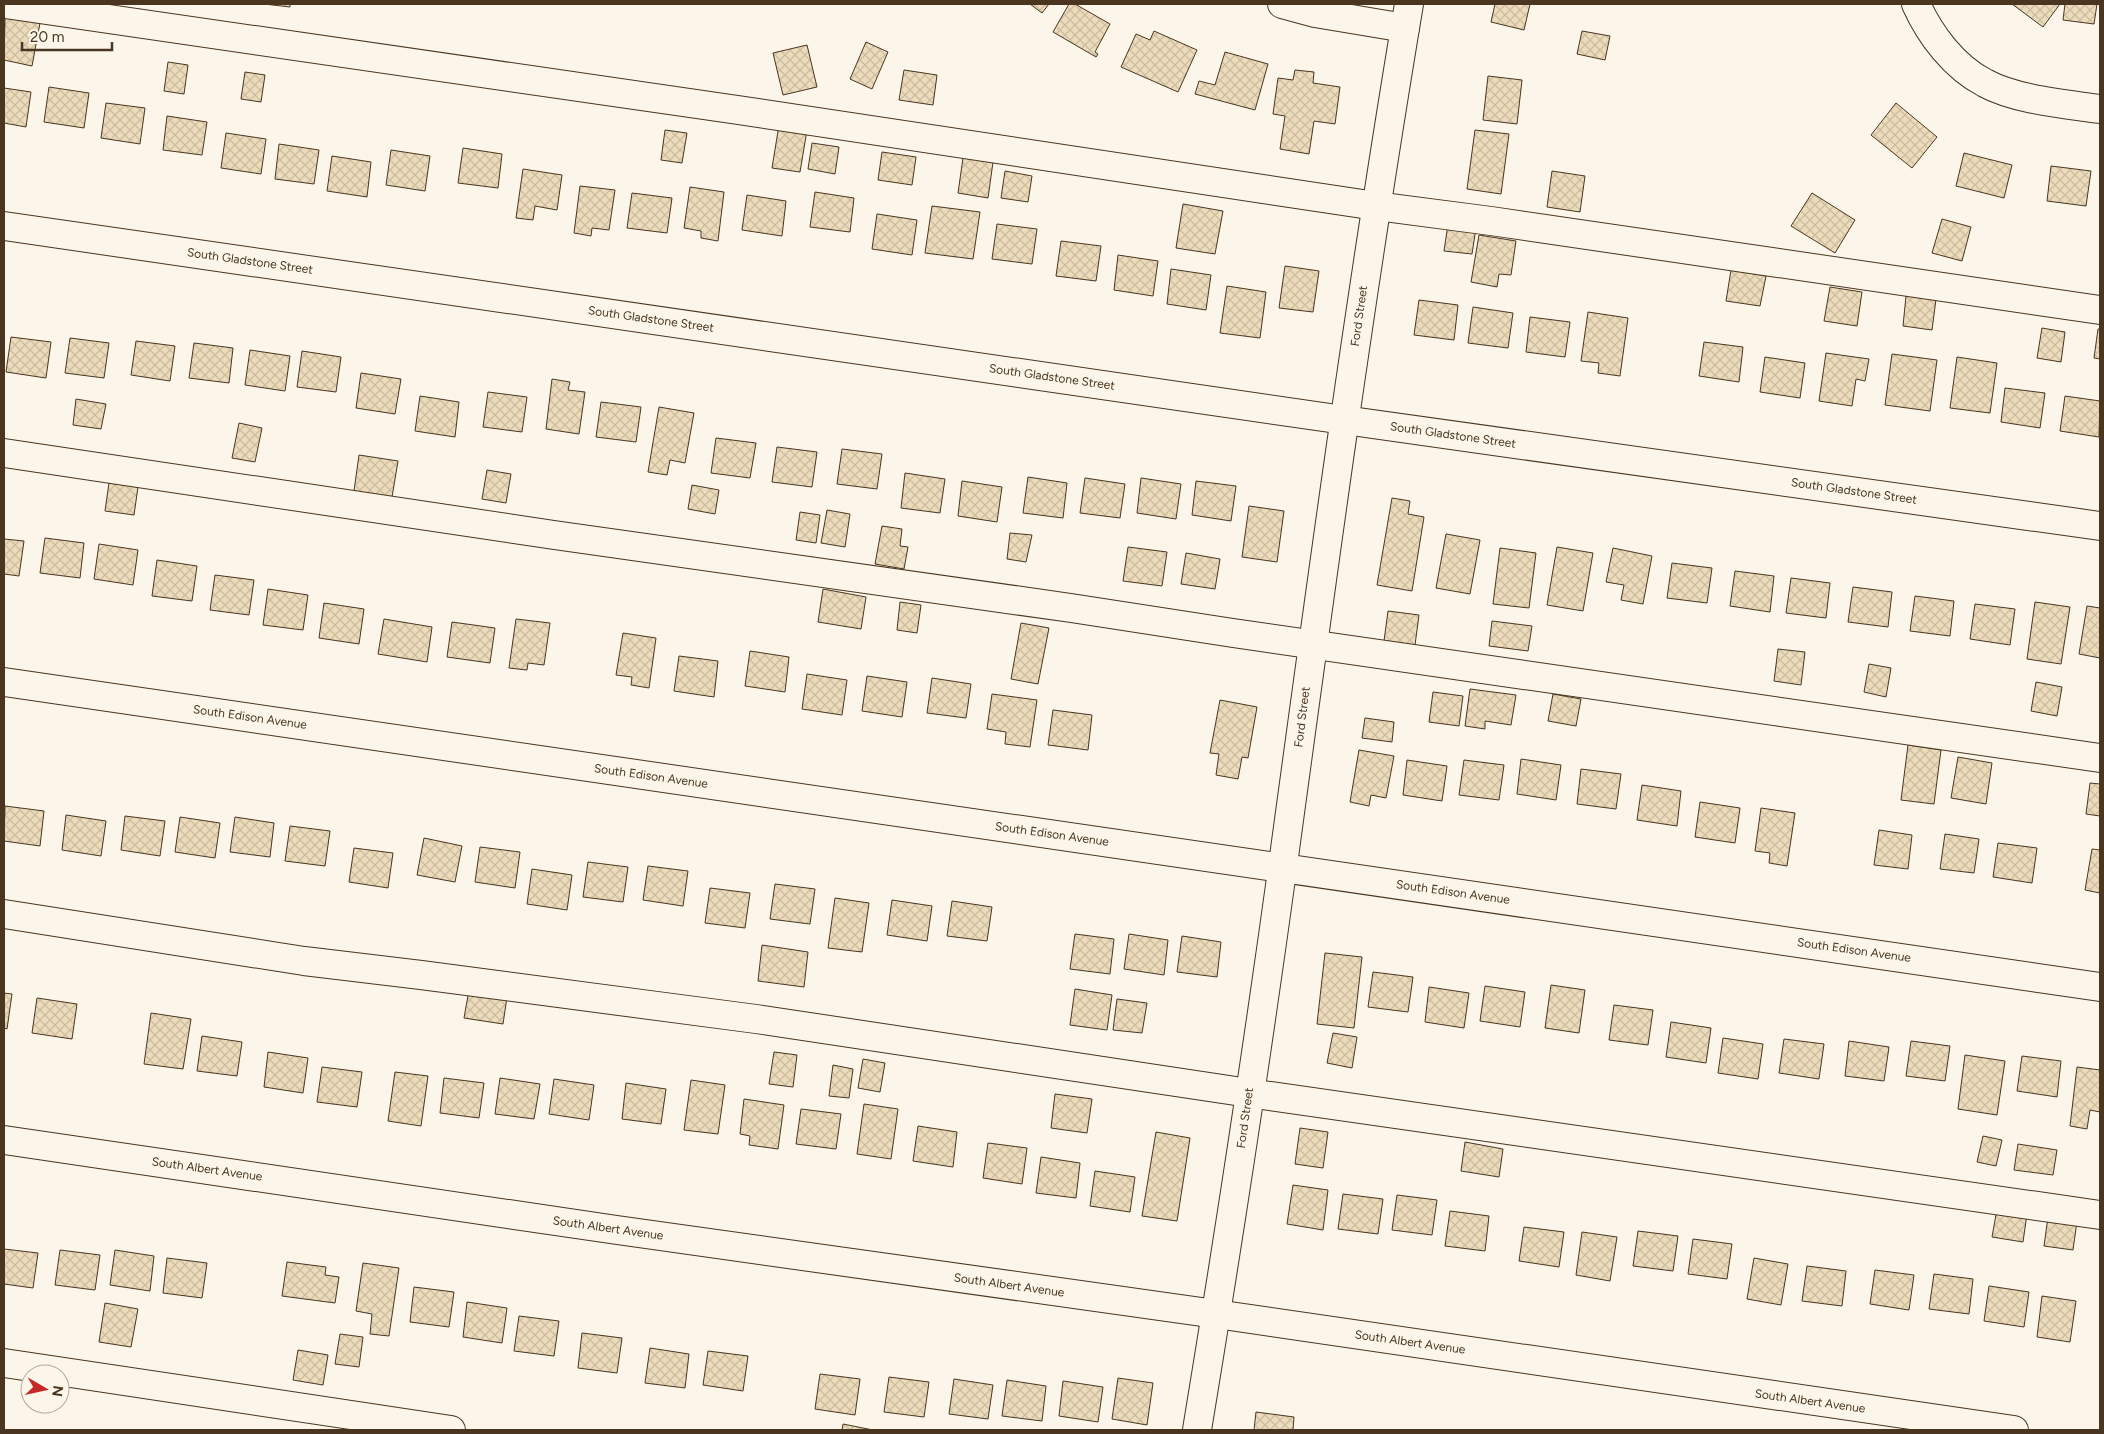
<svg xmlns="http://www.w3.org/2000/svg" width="2104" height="1434" font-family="Figtree,sans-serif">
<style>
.building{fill:url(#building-cross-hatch);stroke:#4a3520}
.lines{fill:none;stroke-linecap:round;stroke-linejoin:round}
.minor-casing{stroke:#4a3520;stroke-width:30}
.minor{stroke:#fbf6e9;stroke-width:28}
.labels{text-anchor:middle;stroke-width:4;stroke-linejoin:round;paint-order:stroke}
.street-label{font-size:12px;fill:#4a3520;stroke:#fbf6e9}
</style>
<defs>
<pattern id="building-cross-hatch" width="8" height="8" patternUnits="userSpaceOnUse" patternTransform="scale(1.25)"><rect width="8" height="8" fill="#ecdcbc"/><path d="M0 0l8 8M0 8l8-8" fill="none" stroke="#ccbda1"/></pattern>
</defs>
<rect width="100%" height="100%" fill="#fbf6e9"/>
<g class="building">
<polygon points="264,4 290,4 290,7"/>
<polygon points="1030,4 1049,4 1042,13"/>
<polygon points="1069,4 1075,4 1110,24 1095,52 1098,54 1096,57 1053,32"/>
<polygon points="1495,4 1530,4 1524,30 1491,22"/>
<polygon points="2012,4 2060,4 2043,27"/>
<polygon points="2065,4 2097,4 2094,24 2063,20"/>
<polygon points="5,17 40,23 32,66 4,60"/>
<polygon points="1154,31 1197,50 1178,92 1121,67 1136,34 1150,40"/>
<polygon points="1582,31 1610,36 1605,60 1577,54"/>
<polygon points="866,42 888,52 872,89 850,79"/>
<polygon points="807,45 817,87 783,95 773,53"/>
<polygon points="1225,52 1268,64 1255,110 1195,94 1199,81 1215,85"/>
<polygon points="168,62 188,65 184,94 164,91"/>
<polygon points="904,70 937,75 933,105 899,100"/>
<polygon points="1295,70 1314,72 1313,83 1340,87 1335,124 1314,121 1309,154 1280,149 1285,116 1273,114 1278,78 1293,80"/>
<polygon points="245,72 265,75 261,102 241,99"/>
<polygon points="1488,76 1522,80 1517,124 1483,120"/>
<polygon points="49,87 89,93 84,128 44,122"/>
<polygon points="4,88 31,92 26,127 4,123"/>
<polygon points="106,103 145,108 140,144 101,138"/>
<polygon points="1896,103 1937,137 1912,168 1871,135"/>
<polygon points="167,116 207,122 202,155 163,150"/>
<polygon points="779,125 807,130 800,172 772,168"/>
<polygon points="665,130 687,133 682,163 661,160"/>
<polygon points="1475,130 1509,134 1501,194 1467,189"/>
<polygon points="226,133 266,139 261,174 221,168"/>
<polygon points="812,143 839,147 835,174 808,169"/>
<polygon points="279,144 319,150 314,184 275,179"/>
<polygon points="463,148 502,154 498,188 458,183"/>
<polygon points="391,150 430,156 425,191 386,185"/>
<polygon points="964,151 994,155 988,198 958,193"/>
<polygon points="882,152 916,157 912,185 878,180"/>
<polygon points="1964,153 2012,165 2004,198 1956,186"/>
<polygon points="332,156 371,162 367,197 327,191"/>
<polygon points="2051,166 2091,171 2086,206 2047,201"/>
<polygon points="523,169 562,175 557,210 535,206 533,220 516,218"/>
<polygon points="1005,171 1032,176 1028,202 1001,198"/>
<polygon points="1552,171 1585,176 1580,212 1547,207"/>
<polygon points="580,186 615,190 609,230 592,228 591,236 574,233"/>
<polygon points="690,187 724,192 718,241 701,238 701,231 684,228"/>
<polygon points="815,192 854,198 850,232 810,227"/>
<polygon points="632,193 672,198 667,233 627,228"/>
<polygon points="1812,193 1855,220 1835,253 1791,226"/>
<polygon points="747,195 786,201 782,236 742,230"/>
<polygon points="1183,204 1223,211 1215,254 1176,248"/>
<polygon points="932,206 980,212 973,259 925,253"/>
<polygon points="877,214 917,220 912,255 872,249"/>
<polygon points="1942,219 1971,227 1962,261 1932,253"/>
<polygon points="997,224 1037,229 1032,264 992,259"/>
<polygon points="1448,224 1476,228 1472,254 1444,251"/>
<polygon points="1479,235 1516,241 1511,275 1499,274 1497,287 1471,282"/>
<polygon points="1061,241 1101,246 1096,281 1056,276"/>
<polygon points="1118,255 1158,261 1153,296 1114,290"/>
<polygon points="1285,266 1319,271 1313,312 1279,308"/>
<polygon points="1171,269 1211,275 1206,310 1167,304"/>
<polygon points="1731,270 1766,276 1760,306 1726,301"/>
<polygon points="1227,286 1266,292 1260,338 1220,333"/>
<polygon points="1830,287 1862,292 1857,326 1824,321"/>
<polygon points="1906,296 1936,299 1932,330 1903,326"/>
<polygon points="1419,300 1458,305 1454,340 1414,335"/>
<polygon points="1473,307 1513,313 1508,348 1468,343"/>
<polygon points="1588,312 1628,318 1620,376 1598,373 1599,363 1581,361"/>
<polygon points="1530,317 1570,322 1565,357 1526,352"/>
<polygon points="2042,328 2065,332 2061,362 2037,358"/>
<polygon points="2098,329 2100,329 2100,359 2094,358"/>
<polygon points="11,337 51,342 46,378 6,372"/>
<polygon points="70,338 109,343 104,378 65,373"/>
<polygon points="136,341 175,346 170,381 131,375"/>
<polygon points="1704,342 1743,347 1739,382 1699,376"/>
<polygon points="194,343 233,348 229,383 189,378"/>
<polygon points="250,350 290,356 285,391 245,385"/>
<polygon points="302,351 341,357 336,392 297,387"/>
<polygon points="1826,353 1869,359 1865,381 1856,379 1852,406 1819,401"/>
<polygon points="1892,354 1937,360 1930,411 1885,405"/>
<polygon points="1765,357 1805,363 1800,398 1760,392"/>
<polygon points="1957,357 1997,363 1990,413 1950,408"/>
<polygon points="361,373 401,379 395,414 356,408"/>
<polygon points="552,379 570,382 568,390 585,392 579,434 546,429"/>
<polygon points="2005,388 2045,393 2040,428 2001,422"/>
<polygon points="488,392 527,397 522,432 483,427"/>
<polygon points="420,396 459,402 455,437 415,431"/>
<polygon points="2065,396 2100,401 2099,437 2060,431"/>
<polygon points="76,399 106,404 101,429 73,425"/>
<polygon points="601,402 641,407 636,442 596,437"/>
<polygon points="659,407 694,413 685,463 670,460 667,475 648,472"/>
<polygon points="239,423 262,428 255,462 232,458"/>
<polygon points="716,438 756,443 750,478 711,473"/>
<polygon points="777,447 817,452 812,487 772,482"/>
<polygon points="842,449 882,454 877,489 837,484"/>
<polygon points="359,455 398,461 392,497 354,491"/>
<polygon points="487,470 511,474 506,503 482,499"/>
<polygon points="905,473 945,479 940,513 901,508"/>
<polygon points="1028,477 1067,483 1063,518 1023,513"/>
<polygon points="1085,478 1125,484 1120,518 1080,513"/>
<polygon points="1141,478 1181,484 1176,519 1137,513"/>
<polygon points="962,481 1002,487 997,522 958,516"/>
<polygon points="1196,481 1236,486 1231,521 1192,515"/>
<polygon points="109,483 138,487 134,515 105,511"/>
<polygon points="692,485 719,490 715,514 688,509"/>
<polygon points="1392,498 1410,501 1408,514 1424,517 1412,591 1377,585"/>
<polygon points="1249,506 1284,511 1277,562 1242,557"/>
<polygon points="827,510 850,514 845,547 821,543"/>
<polygon points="800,512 820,515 816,543 796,540"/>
<polygon points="882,526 902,529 900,546 908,547 904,569 875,564"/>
<polygon points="1010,533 1032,535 1026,562 1007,559"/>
<polygon points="1446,534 1480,540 1470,594 1436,588"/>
<polygon points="45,538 84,543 80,578 40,573"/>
<polygon points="4,539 24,541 19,576 4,574"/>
<polygon points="99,544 138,550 133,585 94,579"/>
<polygon points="1128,547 1167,552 1162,586 1123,581"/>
<polygon points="1557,547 1593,553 1583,611 1547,605"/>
<polygon points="1500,548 1536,553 1529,608 1493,604"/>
<polygon points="1613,548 1652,556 1643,604 1621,600 1624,585 1606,582"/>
<polygon points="1186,553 1220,559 1215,589 1181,584"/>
<polygon points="157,560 197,566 192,601 152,596"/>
<polygon points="1672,563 1712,568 1707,603 1667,598"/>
<polygon points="1735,571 1774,576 1770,612 1730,606"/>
<polygon points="215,575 254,580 249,615 210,610"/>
<polygon points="1791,578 1830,583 1826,618 1786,613"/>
<polygon points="1853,587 1892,592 1888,627 1848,622"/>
<polygon points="268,589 308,595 303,630 263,625"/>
<polygon points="823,589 866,597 861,629 818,622"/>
<polygon points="1915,596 1954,601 1950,636 1910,631"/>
<polygon points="900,602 921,605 917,633 897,630"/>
<polygon points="2035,602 2070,607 2061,664 2027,659"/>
<polygon points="324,603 364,609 359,644 319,638"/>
<polygon points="1975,604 2015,609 2010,645 1970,639"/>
<polygon points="2087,606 2100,608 2100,658 2079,654"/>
<polygon points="1388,611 1419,615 1415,645 1384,641"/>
<polygon points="384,619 432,627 427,662 378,654"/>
<polygon points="516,619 550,623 544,665 528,663 527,670 509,668"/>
<polygon points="1492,621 1532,626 1528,651 1489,646"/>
<polygon points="452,622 495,628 490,663 447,657"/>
<polygon points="1021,623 1049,628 1038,684 1011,679"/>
<polygon points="623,633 656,638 649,688 631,685 632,677 616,675"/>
<polygon points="1778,649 1805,652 1801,685 1774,681"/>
<polygon points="750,651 789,657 785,692 745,686"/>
<polygon points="679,656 718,661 714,697 674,691"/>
<polygon points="1869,664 1891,668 1886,697 1864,692"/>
<polygon points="807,674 847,680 842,715 802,709"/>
<polygon points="867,676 907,682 902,717 862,711"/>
<polygon points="932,678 971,684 966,718 927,713"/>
<polygon points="2036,682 2062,687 2057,716 2031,711"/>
<polygon points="1470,689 1516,695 1511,725 1485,721 1485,729 1465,726"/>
<polygon points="1433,692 1463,696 1459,726 1429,722"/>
<polygon points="992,694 1037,700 1030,747 1005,744 1006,732 987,729"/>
<polygon points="1553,694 1581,699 1576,726 1548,721"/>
<polygon points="1220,700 1257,707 1248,758 1242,757 1238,779 1216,775 1219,754 1210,753"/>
<polygon points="1053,710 1092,715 1088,750 1048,745"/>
<polygon points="1365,718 1394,722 1392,742 1362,738"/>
<polygon points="1908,745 1941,750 1934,804 1901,800"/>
<polygon points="1359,750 1394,756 1386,798 1371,795 1369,806 1350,802"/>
<polygon points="1958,757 1992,763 1986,804 1951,798"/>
<polygon points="1521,759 1561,765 1556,800 1517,794"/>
<polygon points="1407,760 1447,766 1442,801 1403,795"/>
<polygon points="1464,760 1504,765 1499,800 1459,795"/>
<polygon points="1581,769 1621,774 1616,809 1577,804"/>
<polygon points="2090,783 2100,784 2100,816 2086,814"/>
<polygon points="1642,785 1681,791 1677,826 1637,820"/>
<polygon points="1700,802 1740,808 1735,843 1695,837"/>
<polygon points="5,806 44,811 40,846 4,841"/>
<polygon points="1761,808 1795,813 1787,866 1769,863 1770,853 1755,851"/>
<polygon points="66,815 106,821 101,856 62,850"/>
<polygon points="125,816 165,821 160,856 121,850"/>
<polygon points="180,817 220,823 215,858 175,852"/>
<polygon points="235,817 274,823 270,857 230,852"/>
<polygon points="290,826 330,831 325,866 285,861"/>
<polygon points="1879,830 1912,835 1908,869 1874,865"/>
<polygon points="1945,834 1979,839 1974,873 1940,869"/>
<polygon points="424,838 462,846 455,882 417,875"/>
<polygon points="1998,843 2037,848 2032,883 1993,877"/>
<polygon points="480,847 520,852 515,888 475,882"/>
<polygon points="354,848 393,853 388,888 349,882"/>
<polygon points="2092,849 2100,850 2100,893 2085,890"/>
<polygon points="588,862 628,867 623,902 583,897"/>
<polygon points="648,866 688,871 683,906 643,900"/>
<polygon points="532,869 572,875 567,910 527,904"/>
<polygon points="775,884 815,889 810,924 770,919"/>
<polygon points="710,888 750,893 745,928 705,923"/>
<polygon points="835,898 869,903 862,952 828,948"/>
<polygon points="892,900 932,906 927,941 887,935"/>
<polygon points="952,901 992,907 987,941 947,936"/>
<polygon points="1075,934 1114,939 1110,974 1070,969"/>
<polygon points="1129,934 1168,940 1164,975 1124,969"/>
<polygon points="1182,936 1221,942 1217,977 1177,972"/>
<polygon points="762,945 808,952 804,987 758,981"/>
<polygon points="1325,953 1362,957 1354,1028 1317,1024"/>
<polygon points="1373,972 1413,977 1408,1012 1368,1007"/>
<polygon points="1551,985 1585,990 1579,1033 1545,1028"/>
<polygon points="1485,986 1525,992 1520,1027 1480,1021"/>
<polygon points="1429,987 1469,993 1464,1028 1425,1022"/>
<polygon points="1075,989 1112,995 1107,1030 1070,1025"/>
<polygon points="469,990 507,997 503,1024 464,1018"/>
<polygon points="4,993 12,994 7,1029 4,1028"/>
<polygon points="37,998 77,1004 72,1039 32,1033"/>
<polygon points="1117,999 1147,1003 1142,1033 1113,1030"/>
<polygon points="1614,1005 1653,1010 1648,1045 1609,1040"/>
<polygon points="151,1013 191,1019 183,1069 144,1064"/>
<polygon points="1671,1022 1711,1028 1706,1063 1666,1057"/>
<polygon points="1333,1033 1357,1037 1352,1068 1327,1063"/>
<polygon points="202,1036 242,1042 237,1076 197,1071"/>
<polygon points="1723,1038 1763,1044 1758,1079 1718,1073"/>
<polygon points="1784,1039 1824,1044 1819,1079 1779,1073"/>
<polygon points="1849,1041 1889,1047 1884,1081 1845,1076"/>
<polygon points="1911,1041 1950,1046 1945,1081 1906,1076"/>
<polygon points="268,1052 308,1058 303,1093 264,1087"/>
<polygon points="774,1052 797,1055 793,1087 769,1084"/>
<polygon points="1965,1055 2005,1061 1997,1115 1958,1109"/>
<polygon points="2022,1056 2061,1061 2057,1097 2017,1091"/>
<polygon points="863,1059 885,1063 880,1092 858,1088"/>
<polygon points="833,1065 853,1069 849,1098 829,1096"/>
<polygon points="322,1067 362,1072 357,1107 317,1102"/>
<polygon points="2077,1067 2100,1070 2100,1112 2090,1110 2087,1129 2070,1126"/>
<polygon points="395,1072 428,1076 421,1126 388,1121"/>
<polygon points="444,1078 484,1083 479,1118 440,1113"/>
<polygon points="500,1078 540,1084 534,1119 495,1114"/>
<polygon points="554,1079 594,1085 589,1120 549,1114"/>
<polygon points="691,1080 725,1085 718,1134 684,1130"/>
<polygon points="626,1083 666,1089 661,1124 622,1119"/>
<polygon points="1055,1094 1092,1099 1087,1133 1051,1128"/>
<polygon points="744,1099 784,1105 778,1149 749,1145 750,1136 740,1134"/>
<polygon points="864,1104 898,1109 891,1159 857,1154"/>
<polygon points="801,1109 841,1114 836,1149 796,1144"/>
<polygon points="918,1126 957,1132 953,1167 913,1161"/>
<polygon points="1300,1128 1328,1132 1323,1168 1295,1164"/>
<polygon points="1156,1132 1190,1138 1177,1221 1142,1216"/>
<polygon points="1983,1136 2002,1140 1996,1166 1977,1162"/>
<polygon points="1465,1142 1503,1149 1499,1177 1461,1171"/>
<polygon points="988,1143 1027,1148 1022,1184 983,1178"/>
<polygon points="2018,1144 2057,1150 2053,1175 2014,1170"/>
<polygon points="1041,1157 1080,1163 1076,1198 1036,1193"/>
<polygon points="1095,1171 1135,1177 1130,1212 1090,1206"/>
<polygon points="1293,1185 1328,1190 1323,1230 1287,1224"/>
<polygon points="1343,1194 1383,1199 1378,1234 1338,1229"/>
<polygon points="1397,1195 1437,1200 1432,1235 1392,1230"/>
<polygon points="1997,1209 2027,1214 2023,1242 1992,1237"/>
<polygon points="1450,1211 1489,1216 1485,1251 1445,1246"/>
<polygon points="2048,1217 2077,1221 2073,1250 2044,1246"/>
<polygon points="1524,1227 1564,1232 1559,1267 1519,1261"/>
<polygon points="1638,1231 1678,1236 1673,1271 1633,1266"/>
<polygon points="1582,1232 1617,1237 1610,1281 1576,1275"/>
<polygon points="1693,1239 1732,1244 1727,1279 1688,1274"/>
<polygon points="4,1249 38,1253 33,1288 4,1284"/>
<polygon points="60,1250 100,1255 95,1290 55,1285"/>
<polygon points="115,1250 154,1256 150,1291 110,1285"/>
<polygon points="167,1258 207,1263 202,1298 163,1293"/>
<polygon points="1754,1258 1788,1264 1781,1305 1747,1299"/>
<polygon points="287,1262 326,1267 325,1275 339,1277 335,1303 282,1296"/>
<polygon points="363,1263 399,1268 389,1336 370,1334 372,1314 356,1311"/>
<polygon points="1807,1266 1846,1271 1842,1306 1802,1301"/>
<polygon points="1875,1270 1914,1275 1909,1310 1870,1304"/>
<polygon points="1934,1274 1973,1279 1969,1314 1929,1309"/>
<polygon points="1989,1286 2029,1292 2024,1327 1984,1321"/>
<polygon points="414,1287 454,1292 449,1327 410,1322"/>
<polygon points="2042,1296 2076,1301 2070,1342 2037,1337"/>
<polygon points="467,1302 507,1308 502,1343 463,1337"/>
<polygon points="105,1303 138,1309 131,1347 99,1342"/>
<polygon points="519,1316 559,1321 554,1356 514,1351"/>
<polygon points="582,1333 622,1338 617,1373 578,1368"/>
<polygon points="340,1334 363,1337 359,1367 335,1364"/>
<polygon points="650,1348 689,1354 685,1388 645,1383"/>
<polygon points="298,1350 328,1355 323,1385 293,1380"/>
<polygon points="708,1351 748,1356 743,1391 703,1385"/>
<polygon points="820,1374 860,1379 855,1415 815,1409"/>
<polygon points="889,1377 929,1382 924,1417 884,1412"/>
<polygon points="1118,1378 1153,1383 1147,1425 1112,1419"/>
<polygon points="954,1379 993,1385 988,1419 949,1414"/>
<polygon points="1007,1380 1046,1386 1042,1421 1002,1416"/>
<polygon points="1063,1381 1103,1387 1098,1422 1059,1416"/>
<polygon points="1256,1412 1294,1417 1293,1430 1254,1430"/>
<polygon points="843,1424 873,1430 842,1430"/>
</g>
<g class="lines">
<g class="minor-casing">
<g id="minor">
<polyline points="5,4 738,110 1376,206 1491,221 2100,310"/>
<polyline points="1282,4 1315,13 1405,28"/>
<path d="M1916,4C1930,35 1954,67 1985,83C2016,100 2066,104 2100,109"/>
<polyline points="4,226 1344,420 2100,526"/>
<polyline points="4,453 554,535 1071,608 1233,633 2100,758"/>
<polyline points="4,682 2100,987"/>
<polyline points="4,914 304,961 421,975 756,1019 1249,1093 2100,1215"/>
<polyline points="4,1140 617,1230 1216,1314 2014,1430"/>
<polyline points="4,1363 451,1430"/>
<path d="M1197,1430C1228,1242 1257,1053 1283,864C1322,577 1361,290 1409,4"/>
</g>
</g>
<use href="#minor" class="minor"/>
</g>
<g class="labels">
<g class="street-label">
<text transform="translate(250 261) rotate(8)" y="4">South Gladstone Street</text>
<text transform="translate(1359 316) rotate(-82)" y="4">Ford Street</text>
<text transform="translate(651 319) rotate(8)" y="4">South Gladstone Street</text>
<text transform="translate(1052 377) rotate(8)" y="4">South Gladstone Street</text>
<text transform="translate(1453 435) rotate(8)" y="4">South Gladstone Street</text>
<text transform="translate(1854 491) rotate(8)" y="4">South Gladstone Street</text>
<text transform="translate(250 717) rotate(8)" y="4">South Edison Avenue</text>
<text transform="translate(1302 717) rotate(-83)" y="4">Ford Street</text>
<text transform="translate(651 776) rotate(8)" y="4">South Edison Avenue</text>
<text transform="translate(1052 834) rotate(8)" y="4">South Edison Avenue</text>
<text transform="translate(1453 892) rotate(8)" y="4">South Edison Avenue</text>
<text transform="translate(1854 950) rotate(8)" y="4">South Edison Avenue</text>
<text transform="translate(1245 1118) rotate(-82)" y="4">Ford Street</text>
<text transform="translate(207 1169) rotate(8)" y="4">South Albert Avenue</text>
<text transform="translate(608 1228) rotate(8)" y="4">South Albert Avenue</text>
<text transform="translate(1009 1285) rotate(8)" y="4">South Albert Avenue</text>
<text transform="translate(1410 1342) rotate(8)" y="4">South Albert Avenue</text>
<text transform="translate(1810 1401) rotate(8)" y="4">South Albert Avenue</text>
</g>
</g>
<rect width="2104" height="1434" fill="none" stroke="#4a3520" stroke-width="10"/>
<g transform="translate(45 1389) rotate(99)"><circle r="24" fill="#fbf6e9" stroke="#b4a999"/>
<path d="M0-4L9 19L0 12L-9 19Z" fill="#c62828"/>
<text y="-8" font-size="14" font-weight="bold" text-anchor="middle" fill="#4a3520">N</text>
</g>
<path d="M22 42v8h90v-8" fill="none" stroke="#4a3520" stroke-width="2.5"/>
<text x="30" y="42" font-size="15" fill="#4a3520" stroke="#fbf6e9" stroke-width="4" paint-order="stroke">20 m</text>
</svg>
